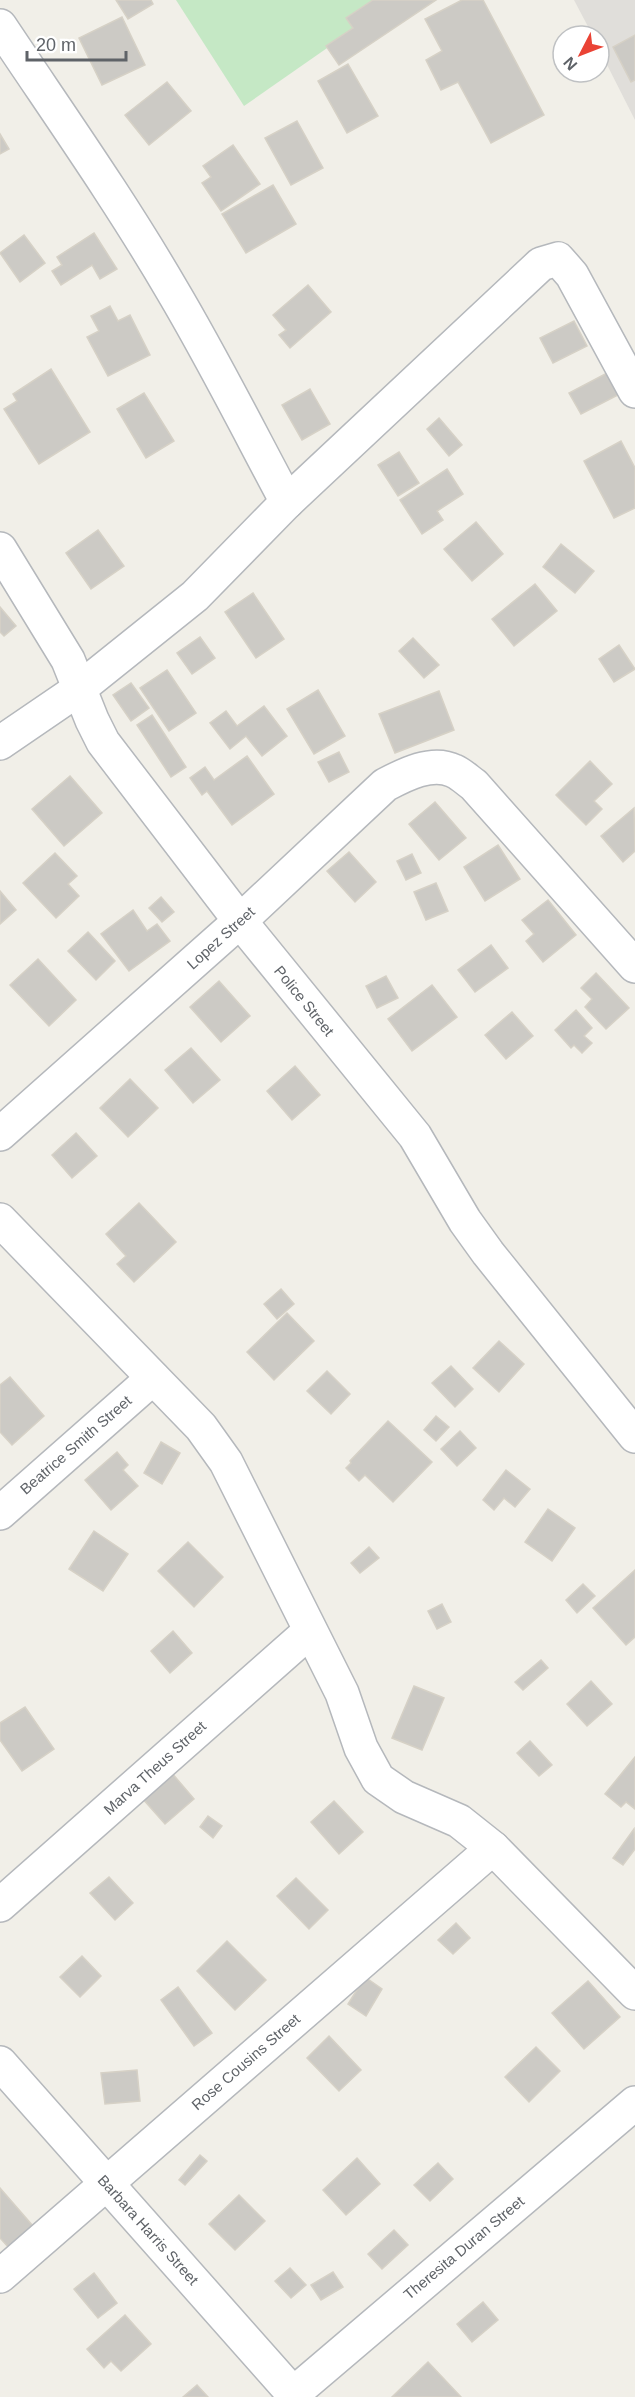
<svg xmlns="http://www.w3.org/2000/svg" width="635" height="2397" font-family="Helvetica,sans-serif">
<style>
.industrial{fill:#e0deda}
.green{fill:#c5e8c5}
.building{fill:#cccac5;stroke:#d6d1c6;stroke-width:1.5}
.lines{fill:none;stroke-linecap:round;stroke-linejoin:round}
.minor-casing{stroke:#b5b8bc;stroke-width:36}
.minor{stroke:#fff;stroke-width:33}
.labels{text-anchor:middle;stroke-width:4.5;stroke-linejoin:round;paint-order:stroke}
.street-label{font-size:15px;fill:#5f6368;stroke:#fff}
</style>
<rect width="100%" height="100%" fill="#f1efe8"/>
<polygon class="industrial" points="574,0 635,0 635,120 599,49 599,36 593,36"/>
<polygon class="green" points="176,0 396,0 244,106"/>
<g class="building">
<polygon points="116,0 151,0 153,4 128,19"/>
<polygon points="373,0 436,0 339,65 326,46 353,28 346,18"/>
<polygon points="462,0 483,0 544,115 491,143 458,82 441,90 426,60 442,51 425,19"/>
<polygon points="122,17 145,65 102,85 79,38"/>
<polygon points="635,35 635,80 631,82 613,47"/>
<polygon points="348,64 378,116 347,133 318,81"/>
<polygon points="167,82 191,111 149,145 125,115"/>
<polygon points="297,121 323,168 291,185 265,138"/>
<polygon points="0,134 9,149 0,154"/>
<polygon points="233,145 260,184 221,211 202,183 211,177 203,166"/>
<polygon points="273,185 296,224 246,253 222,214"/>
<polygon points="94,233 117,269 100,279 92,265 61,285 52,271 62,265 57,257"/>
<polygon points="24,235 45,263 20,282 0,253"/>
<polygon points="308,285 331,312 290,348 279,335 286,330 273,315"/>
<polygon points="110,306 118,321 130,315 150,355 108,376 87,337 99,331 91,316"/>
<polygon points="574,321 587,346 553,363 540,338"/>
<polygon points="51,369 90,432 39,464 4,409 17,401 13,394"/>
<polygon points="607,373 618,395 581,414 569,393"/>
<polygon points="310,389 330,424 302,440 282,405"/>
<polygon points="144,393 174,441 146,458 117,409"/>
<polygon points="439,418 462,445 449,456 427,429"/>
<polygon points="621,441 635,468 635,508 614,518 584,461"/>
<polygon points="399,452 419,483 398,496 378,465"/>
<polygon points="447,469 463,494 437,511 443,520 422,534 400,500"/>
<polygon points="476,522 503,554 472,581 444,549"/>
<polygon points="98,530 124,566 91,589 66,553"/>
<polygon points="561,544 594,571 575,593 543,567"/>
<polygon points="535,584 557,611 514,646 492,619"/>
<polygon points="253,593 284,639 256,658 225,612"/>
<polygon points="0,607 16,626 4,636 0,632"/>
<polygon points="200,637 215,658 192,674 177,653"/>
<polygon points="413,638 439,665 424,678 399,651"/>
<polygon points="619,645 635,669 614,682 599,659"/>
<polygon points="167,670 196,713 169,731 140,688"/>
<polygon points="131,683 149,708 131,721 113,695"/>
<polygon points="318,690 345,736 314,754 287,709"/>
<polygon points="439,691 454,730 395,753 379,714"/>
<polygon points="264,706 287,736 262,756 246,736 230,749 210,723 226,711 237,726"/>
<polygon points="152,715 186,767 171,777 137,725"/>
<polygon points="339,752 349,772 329,782 318,762"/>
<polygon points="247,756 274,794 232,825 207,791 202,795 190,778 205,767 214,780"/>
<polygon points="590,761 612,784 594,801 602,809 586,825 556,795"/>
<polygon points="70,776 102,813 64,846 32,809"/>
<polygon points="435,802 466,838 439,860 409,824"/>
<polygon points="634,808 635,851 623,862 601,836"/>
<polygon points="498,845 520,879 485,901 464,867"/>
<polygon points="349,852 376,882 355,902 327,871"/>
<polygon points="55,853 77,876 68,884 79,896 56,918 23,883"/>
<polygon points="412,854 421,873 406,880 397,861"/>
<polygon points="436,883 448,911 426,920 414,892"/>
<polygon points="0,891 16,910 0,924"/>
<polygon points="161,897 174,912 162,922 149,908"/>
<polygon points="548,900 576,935 543,962 526,941 534,934 522,920"/>
<polygon points="133,910 147,931 157,924 170,941 129,971 101,934"/>
<polygon points="88,932 115,961 96,980 68,951"/>
<polygon points="491,945 508,968 475,992 458,970"/>
<polygon points="38,959 76,1000 49,1026 10,985"/>
<polygon points="596,973 629,1008 606,1029 585,1007 592,999 581,988"/>
<polygon points="386,976 398,998 377,1008 366,986"/>
<polygon points="219,981 250,1016 221,1042 190,1007"/>
<polygon points="432,985 457,1017 412,1051 388,1019"/>
<polygon points="576,1010 592,1028 584,1036 592,1043 582,1053 574,1045 571,1048 555,1030"/>
<polygon points="512,1012 533,1036 506,1059 485,1035"/>
<polygon points="191,1048 220,1080 193,1103 165,1070"/>
<polygon points="295,1066 320,1095 292,1120 267,1091"/>
<polygon points="130,1079 158,1108 128,1137 100,1108"/>
<polygon points="76,1133 97,1156 72,1178 52,1155"/>
<polygon points="139,1203 176,1242 134,1282 117,1264 126,1256 106,1234"/>
<polygon points="281,1289 294,1304 277,1319 264,1304"/>
<polygon points="287,1313 314,1341 274,1380 247,1352"/>
<polygon points="499,1341 524,1364 499,1392 473,1368"/>
<polygon points="451,1366 473,1389 455,1407 432,1383"/>
<polygon points="327,1371 350,1394 331,1414 307,1391"/>
<polygon points="10,1377 44,1416 12,1445 0,1432 0,1385"/>
<polygon points="436,1416 449,1427 436,1441 424,1430"/>
<polygon points="388,1421 432,1462 393,1502 365,1475 359,1481 346,1468 351,1463 350,1461"/>
<polygon points="460,1431 476,1448 457,1466 441,1449"/>
<polygon points="161,1442 180,1453 162,1484 144,1473"/>
<polygon points="117,1452 128,1465 123,1470 138,1486 111,1510 85,1480"/>
<polygon points="506,1470 530,1489 515,1507 504,1498 494,1510 483,1500"/>
<polygon points="548,1509 575,1528 552,1561 525,1542"/>
<polygon points="94,1531 128,1554 103,1591 69,1569"/>
<polygon points="188,1542 223,1577 194,1607 158,1571"/>
<polygon points="369,1547 379,1558 360,1573 351,1563"/>
<polygon points="635,1570 635,1637 626,1645 593,1608"/>
<polygon points="583,1584 595,1596 577,1613 566,1600"/>
<polygon points="442,1604 451,1622 437,1629 428,1611"/>
<polygon points="173,1631 192,1653 170,1673 151,1651"/>
<polygon points="541,1660 548,1668 523,1690 515,1682"/>
<polygon points="591,1681 612,1704 587,1726 567,1704"/>
<polygon points="414,1686 444,1698 422,1750 392,1738"/>
<polygon points="25,1707 54,1749 22,1771 0,1740 0,1723"/>
<polygon points="530,1741 552,1765 539,1776 517,1753"/>
<polygon points="635,1757 635,1809 626,1802 621,1807 605,1794"/>
<polygon points="171,1772 194,1799 165,1824 142,1798"/>
<polygon points="334,1801 363,1832 339,1854 311,1822"/>
<polygon points="208,1816 222,1826 213,1838 200,1827"/>
<polygon points="634,1829 635,1849 623,1865 613,1858"/>
<polygon points="109,1877 133,1903 115,1920 90,1893"/>
<polygon points="296,1878 328,1910 309,1929 277,1896"/>
<polygon points="456,1923 470,1938 453,1954 438,1940"/>
<polygon points="227,1941 266,1980 235,2010 197,1971"/>
<polygon points="82,1956 101,1976 80,1997 60,1977"/>
<polygon points="365,1977 382,1989 366,2016 348,2004"/>
<polygon points="588,1981 620,2017 584,2049 552,2013"/>
<polygon points="178,1987 212,2033 194,2046 161,2000"/>
<polygon points="329,2036 361,2070 339,2091 307,2058"/>
<polygon points="536,2047 560,2071 529,2102 505,2077"/>
<polygon points="137,2070 140,2101 105,2104 101,2073"/>
<polygon points="200,2155 207,2161 185,2185 179,2180"/>
<polygon points="357,2158 380,2184 346,2215 323,2190"/>
<polygon points="438,2163 453,2179 430,2201 414,2185"/>
<polygon points="0,2188 33,2226 9,2248 0,2238"/>
<polygon points="239,2195 265,2221 235,2250 209,2224"/>
<polygon points="394,2230 408,2245 382,2269 368,2254"/>
<polygon points="290,2268 306,2285 291,2298 275,2281"/>
<polygon points="333,2272 343,2287 321,2300 311,2285"/>
<polygon points="94,2273 117,2303 98,2318 74,2289"/>
<polygon points="483,2302 498,2320 472,2342 457,2324"/>
<polygon points="125,2315 151,2344 121,2371 111,2361 104,2368 87,2349"/>
<polygon points="428,2362 461,2397 392,2397"/>
<polygon points="197,2385 208,2397 183,2397"/>
</g>
<g class="lines">
<g class="minor-casing">
<g id="minor">
<path d="M0,26C58,113 119,199 172,290C213,359 249,431 287,502"/>
<polyline points="0,549 68,660 92,720 103,742 240,921 415,1136 465,1221 488,1253 635,1436"/>
<polyline points="0,743 79,689 195,596 287,502 541,264 558,259 572,275 635,391"/>
<path d="M0,1134L240,921L385,785C404,775 432,760 454,771C461,774 467,780 474,785L635,966"/>
<polyline points="0,1220 201,1427 226,1462 342,1693 361,1748 378,1779 404,1797 459,1821 493,1848 635,1993"/>
<polyline points="0,1513 153,1378"/>
<polyline points="0,1905 310,1631"/>
<polyline points="0,2063 296,2397"/>
<polyline points="0,2276 493,1848"/>
<polyline points="293,2394 635,2103"/>
</g>
</g>
<use href="#minor" class="minor"/>
</g>
<g class="labels">
<g class="street-label">
<text transform="translate(221 938) rotate(-42)" y="5">Lopez Street</text>
<text transform="translate(304 1001) rotate(51)" y="5">Police Street</text>
<text transform="translate(76 1445) rotate(-41)" y="5">Beatrice Smith Street</text>
<text transform="translate(155 1768) rotate(-42)" y="5">Marva Theus Street</text>
<text transform="translate(246 2062) rotate(-41)" y="5">Rose Cousins Street</text>
<text transform="translate(148 2230) rotate(48)" y="5">Barbara Harris Street</text>
<text transform="translate(464 2248) rotate(-40)" y="5">Theresita Duran Street</text>
</g>
</g>
<g transform="translate(581 54) rotate(228)"><circle r="28" fill="#ffffff" stroke="#bfc1c3" stroke-width="1.5"/>
<path d="M0-4.5L10 22L0 15L-10 22Z" fill="#ea4335"/>
<text y="-9" font-size="16" font-weight="bold" text-anchor="middle" fill="#5f6368">N</text>
</g>
<path d="M27 51v9h99v-9" fill="none" stroke="#5f6368" stroke-width="3"/>
<text x="36" y="51" font-size="18" fill="#5f6368" stroke="#ffffff" stroke-width="4.5" paint-order="stroke">20 m</text>
</svg>
